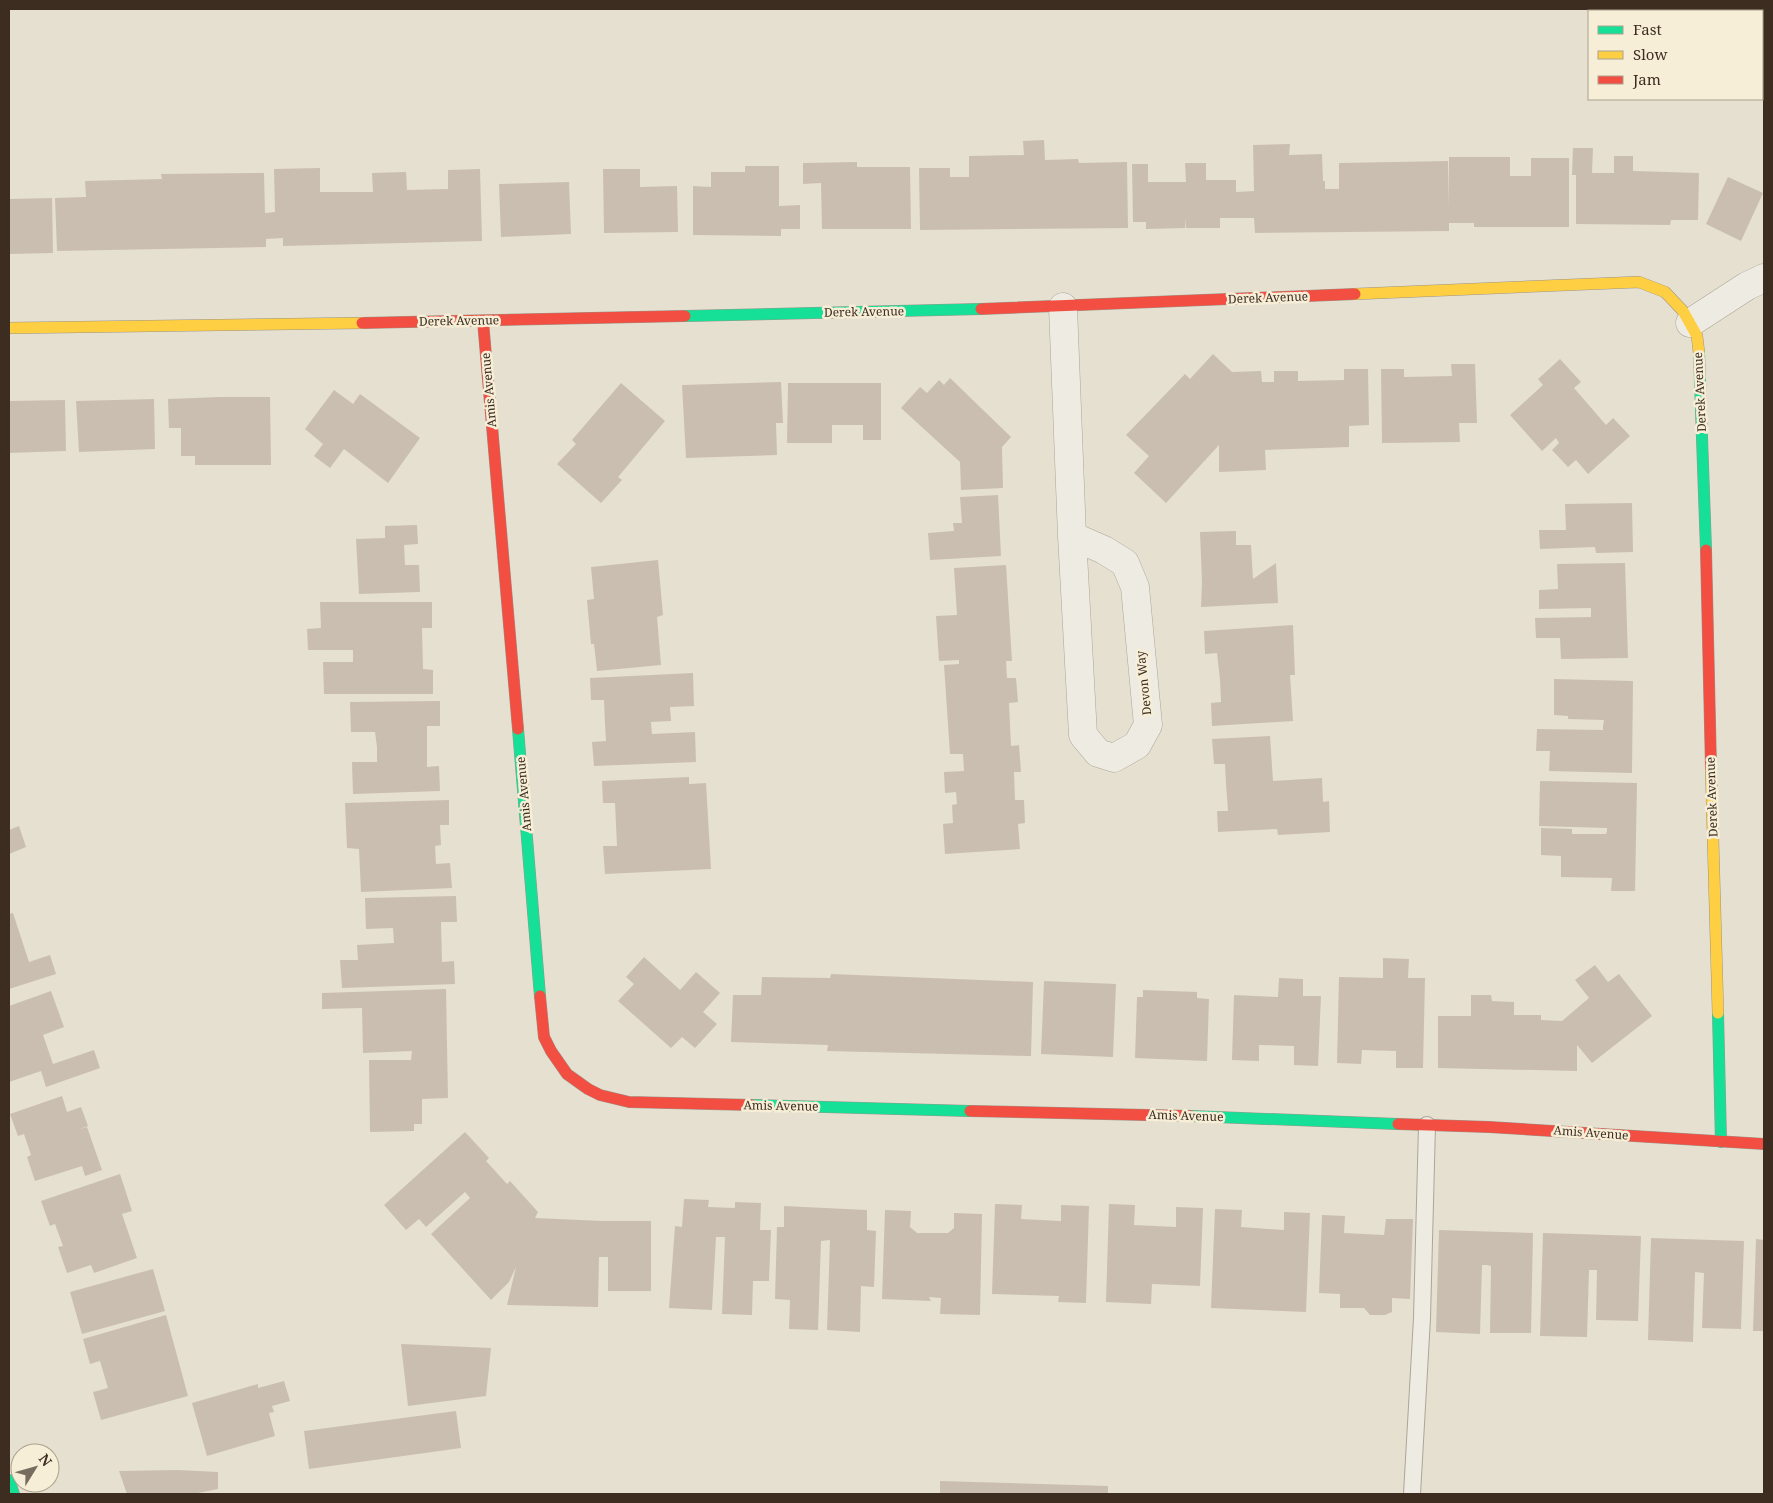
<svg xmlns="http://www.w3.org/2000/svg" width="1773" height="1503" font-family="'Noto Serif',serif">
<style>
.building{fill:#cabeb1}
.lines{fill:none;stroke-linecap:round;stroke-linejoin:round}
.lane-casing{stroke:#aca599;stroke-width:18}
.street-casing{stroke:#aca599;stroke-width:29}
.fast-casing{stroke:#9c9588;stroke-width:12}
.slow-casing{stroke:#9c9588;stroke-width:12}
.jam-casing{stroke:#9c9588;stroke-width:12}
.lane{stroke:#eeebe2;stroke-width:16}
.street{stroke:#eeebe2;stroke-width:28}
.fast{stroke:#16e098;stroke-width:11}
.slow{stroke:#ffcf43;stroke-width:11}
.jam{stroke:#f24e42;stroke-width:11}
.labels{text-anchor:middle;stroke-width:5;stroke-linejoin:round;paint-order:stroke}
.street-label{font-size:12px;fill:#3c2d20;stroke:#f7eed7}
</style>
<rect width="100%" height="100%" fill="#e6e0d0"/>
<g class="building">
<polygon points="1717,9 1764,9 1764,44 1762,44 1762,11 1717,11"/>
<rect x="1762" y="53" width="2" height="41"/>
<polygon points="1044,140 1045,160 1078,159 1079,163 1127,162 1128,228 920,230 919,168 950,168 950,177 969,177 969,156 1024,155 1023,141"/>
<polygon points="1290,144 1289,155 1322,154 1323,181 1325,181 1325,189 1339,189 1339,163 1448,161 1449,207 1449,157 1510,157 1510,176 1531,176 1531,158 1569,158 1569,227 1474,227 1474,223 1449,223 1449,231 1255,233 1254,218 1220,218 1220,228 1186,228 1186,219 1185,228 1146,229 1146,222 1133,222 1132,164 1148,164 1148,182 1186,182 1185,163 1206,163 1206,180 1236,180 1236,192 1254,191 1253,145"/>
<polygon points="1573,148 1593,148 1592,173 1614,173 1614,156 1633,156 1633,171 1699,173 1698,220 1671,220 1670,225 1576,224 1576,175 1572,175"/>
<polygon points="857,162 857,167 910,167 911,229 822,229 821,183 803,184 803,163"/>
<polygon points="745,166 779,166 779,206 800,205 800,229 781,229 781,236 693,235 693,186 711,187 711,172 745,172"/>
<polygon points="320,168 320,192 373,192 372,173 406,172 407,190 448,189 448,170 480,169 482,241 283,246 283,238 266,239 266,247 57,251 55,198 86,197 85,181 162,179 161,174 264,173 265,213 275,212 274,169"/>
<polygon points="603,169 640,169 640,187 677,186 678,232 604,233"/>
<polygon points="1728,177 1763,193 1741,241 1706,224"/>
<polygon points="569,182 571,234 501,237 499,184"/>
<polygon points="52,198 53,253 9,254 9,199"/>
<polygon points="1213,354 1232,372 1261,371 1262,382 1274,382 1274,371 1298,371 1298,381 1344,380 1344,369 1368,369 1369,425 1349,426 1349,447 1265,450 1266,470 1219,472 1219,445 1166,503 1134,473 1149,456 1126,435 1185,374 1190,379"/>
<polygon points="1560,359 1581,382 1574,388 1606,425 1613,418 1630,436 1588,474 1576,460 1568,467 1552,450 1559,443 1556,438 1542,451 1510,415 1543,385 1538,379"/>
<polygon points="1451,364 1475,364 1477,423 1459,423 1460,442 1382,443 1381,369 1404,369 1404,377 1452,376"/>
<polygon points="950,378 1011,437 1002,447 1003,488 961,490 960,462 901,408 920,387 927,393 939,380 944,385"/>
<polygon points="781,382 783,423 776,423 777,455 686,458 682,385"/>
<polygon points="621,383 665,421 618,477 622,480 601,503 557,464 576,444 572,440"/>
<polygon points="788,383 881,383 881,440 863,440 863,425 832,425 832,443 787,443"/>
<polygon points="334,390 353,404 360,394 420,438 388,483 344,449 330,468 314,456 323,444 305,429"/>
<polygon points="220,397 270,397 271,465 195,465 195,456 181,456 181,428 169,428 168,399"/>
<polygon points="154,399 155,449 79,452 76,401"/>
<polygon points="65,400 66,451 9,453 9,401"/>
<polygon points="998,495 1001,556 930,560 928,533 954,531 953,523 962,523 960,497"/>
<polygon points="1632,503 1633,552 1596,553 1595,547 1540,549 1539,530 1566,530 1565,504"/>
<polygon points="417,525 418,544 404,545 405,565 419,565 420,592 359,594 356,539 385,538 385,526"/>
<polygon points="1236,531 1236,545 1251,545 1253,579 1276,563 1278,603 1201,607 1202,582 1200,532"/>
<polygon points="658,560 663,615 657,617 661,665 597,671 594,644 591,644 587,600 594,599 591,567"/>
<polygon points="1625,563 1628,658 1561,659 1560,638 1536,638 1535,618 1591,617 1591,608 1539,609 1539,590 1558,589 1557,564"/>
<polygon points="1006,565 1012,661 1006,661 1007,678 1016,678 1018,702 1009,703 1011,746 1019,745 1021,772 1014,772 1015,800 1024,800 1025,823 1018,824 1020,849 945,854 943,824 953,823 952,805 957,804 956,792 945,793 944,772 964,771 963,754 950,754 944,665 959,664 959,660 939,661 936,616 957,615 954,568"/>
<polygon points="320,602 432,602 432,628 422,628 423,669 433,670 433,694 324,694 323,662 353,662 353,650 308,650 307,629 321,628"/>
<polygon points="1293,625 1295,675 1290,675 1293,721 1212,726 1211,703 1221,702 1220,680 1217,653 1205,654 1204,631"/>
<polygon points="693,673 694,706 670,707 671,721 651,722 652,734 695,732 696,762 594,766 592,742 606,741 605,724 604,700 591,700 590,678"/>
<polygon points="1554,679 1633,681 1632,773 1549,771 1550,751 1536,751 1537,729 1603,730 1603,726 1604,720 1568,719 1568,716 1554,715"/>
<polygon points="440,701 440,726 427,726 427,767 439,766 440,791 353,794 352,762 377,762 377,747 375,732 351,732 350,702"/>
<polygon points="1270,736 1273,781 1322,778 1323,802 1329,801 1330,832 1278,835 1277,829 1218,832 1217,811 1228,811 1226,784 1225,764 1214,764 1212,739"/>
<polygon points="689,777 689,784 706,783 711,869 605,874 603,846 617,846 615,803 603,803 602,781"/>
<polygon points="1540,781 1637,783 1635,891 1611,891 1612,878 1561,877 1561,856 1541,855 1541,828 1572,829 1572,834 1606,834 1607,831 1607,828 1539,826"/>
<polygon points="449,800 449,825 440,825 441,845 435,846 436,864 450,863 452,888 361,892 359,849 347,848 345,803"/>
<polygon points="19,826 26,847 9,854 9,830"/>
<polygon points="456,896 457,922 441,922 442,962 454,961 455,984 342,988 340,960 358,960 357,945 394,943 393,928 366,929 365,898"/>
<polygon points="13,913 29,962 50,955 56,974 9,989 9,914"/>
<polygon points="644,957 680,990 696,972 720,993 703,1012 717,1024 695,1048 682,1037 671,1048 618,1001 634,984 626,977"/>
<polygon points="1383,958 1409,959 1408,978 1425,978 1423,1068 1396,1068 1396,1051 1362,1050 1361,1064 1337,1063 1339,977 1383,978"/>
<polygon points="1595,965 1608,982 1619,974 1652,1016 1592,1063 1577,1045 1577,1071 1438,1068 1438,1016 1471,1016 1471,995 1491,995 1492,1001 1514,1002 1514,1015 1541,1015 1541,1020 1562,1021 1589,998 1575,980"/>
<polygon points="831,974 1033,982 1031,1056 827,1051 828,1045 731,1042 733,995 761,995 762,977 830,978"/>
<polygon points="1279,978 1303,979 1303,996 1321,996 1318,1066 1294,1065 1294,1046 1259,1045 1259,1061 1232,1060 1234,995 1278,997"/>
<polygon points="1044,981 1116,984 1113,1057 1041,1054"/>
<polygon points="446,989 448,1098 422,1099 422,1124 414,1124 414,1131 370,1132 369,1060 411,1060 412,1051 363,1053 362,1008 322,1009 322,993"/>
<polygon points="1143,990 1197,992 1197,998 1209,999 1207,1061 1135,1058 1137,997 1143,997"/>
<polygon points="51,991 64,1027 43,1035 53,1064 94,1050 100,1068 46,1087 41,1071 9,1082 9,1006"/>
<polygon points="62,1096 67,1112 81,1107 88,1126 77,1130 87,1127 102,1170 85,1176 82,1166 35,1181 27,1157 31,1155 24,1134 18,1136 10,1114"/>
<polygon points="465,1132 489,1158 486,1161 507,1184 510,1181 538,1212 535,1218 603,1221 651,1221 651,1291 608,1291 608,1257 599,1257 598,1307 507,1305 516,1267 509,1282 491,1300 431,1234 470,1198 465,1192 426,1227 419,1219 406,1230 384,1205"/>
<polygon points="120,1174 132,1211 122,1214 137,1258 94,1273 91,1265 67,1273 58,1247 63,1246 55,1224 50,1226 41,1201"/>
<polygon points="684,1199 709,1200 708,1207 735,1208 735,1202 761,1203 760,1230 771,1230 769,1281 753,1281 752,1315 722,1314 725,1237 716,1237 712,1310 669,1308 675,1226 682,1227"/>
<polygon points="995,1204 1022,1205 1021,1219 1061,1221 1061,1205 1089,1206 1086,1303 1058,1302 1059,1296 992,1294"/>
<polygon points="1109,1204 1135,1205 1134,1225 1176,1227 1176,1207 1203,1208 1200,1286 1152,1284 1151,1304 1106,1302"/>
<polygon points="784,1206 867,1210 867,1230 876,1231 874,1287 861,1286 860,1332 827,1330 830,1240 821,1241 818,1330 789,1329 790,1300 775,1299 777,1227 784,1227"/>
<polygon points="1215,1209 1242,1210 1241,1227 1284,1230 1284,1212 1310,1213 1306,1312 1211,1308"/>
<polygon points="885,1210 911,1211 910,1227 917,1233 948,1233 954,1228 954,1213 982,1214 980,1315 940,1314 941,1298 929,1297 931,1301 882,1299"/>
<polygon points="1322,1215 1345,1216 1344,1233 1384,1235 1386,1219 1413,1219 1410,1299 1392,1298 1392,1312 1385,1315 1370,1315 1364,1308 1340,1308 1340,1294 1319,1293"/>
<polygon points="1439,1230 1533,1233 1531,1333 1490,1333 1491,1266 1487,1265 1482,1265 1480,1334 1436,1332"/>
<polygon points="1543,1233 1641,1236 1638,1321 1596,1320 1597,1270 1589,1270 1587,1337 1540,1336"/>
<polygon points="1651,1238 1744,1241 1741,1329 1702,1328 1704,1273 1695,1272 1693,1342 1648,1340"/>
<polygon points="1756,1239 1764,1240 1764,1331 1753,1331"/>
<polygon points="153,1269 165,1311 82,1334 70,1292"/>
<polygon points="166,1315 188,1396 101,1420 93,1392 108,1388 100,1361 90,1364 83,1339"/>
<polygon points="401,1344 491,1348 486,1396 408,1406"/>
<polygon points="284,1381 290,1401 272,1406 274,1412 269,1413 275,1436 207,1456 192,1403 258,1384 258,1388"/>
<polygon points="456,1411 461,1448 309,1469 304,1431"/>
<polygon points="178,1470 218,1472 218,1489 198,1493 199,1494 127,1494 119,1471"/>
<polygon points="940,1481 1108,1486 1108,1494 940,1494"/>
</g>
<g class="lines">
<g class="lane-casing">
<polyline id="lane" points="1412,1494 1422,1318 1427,1125"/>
</g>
<g class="street-casing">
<g id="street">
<polyline points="1063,307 1072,536 1083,735 1098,753 1114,758 1137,745 1148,725 1135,587 1125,563 1104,550 1072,536"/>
<polyline points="1690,323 1747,286 1764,278"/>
</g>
</g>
<g class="fast-casing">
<g id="fast">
<polyline points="685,316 981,309"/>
<polyline points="1699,353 1706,550"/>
<polyline points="518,729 540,996"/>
<polyline points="1718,1013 1721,1142"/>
<polyline points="752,1105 970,1111"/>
<polyline points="1191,1116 1398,1124"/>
<polyline points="9,1480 14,1494"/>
</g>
</g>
<g class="slow-casing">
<g id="slow">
<polyline points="1355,294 1639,282 1665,292 1683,311 1697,336 1699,353"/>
<polyline points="9,328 362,323"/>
<polyline points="1711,768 1718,1013"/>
</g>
</g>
<g class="jam-casing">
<g id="jam">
<polyline points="981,309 1355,294"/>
<polyline points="483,321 518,729"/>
<polyline points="362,323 685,316"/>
<polyline points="1706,550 1711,768"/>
<polyline points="540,996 544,1037 551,1051 567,1074 588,1089 600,1095 629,1102 752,1105"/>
<polyline points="970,1111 1191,1116"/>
<polyline points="1398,1124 1489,1127 1764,1144"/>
</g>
</g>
<use href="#lane" class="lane"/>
<use href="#street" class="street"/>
<use href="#fast" class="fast"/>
<use href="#slow" class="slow"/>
<use href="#jam" class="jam"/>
</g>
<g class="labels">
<g class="street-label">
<text transform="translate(1268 298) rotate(-2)" y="4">Derek Avenue</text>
<text transform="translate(864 312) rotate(-1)" y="4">Derek Avenue</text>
<text transform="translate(459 321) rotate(-1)" y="4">Derek Avenue</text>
<text transform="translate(489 390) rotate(-95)" y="4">Amis Avenue</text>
<text transform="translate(1700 392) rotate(-93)" y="4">Derek Avenue</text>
<text transform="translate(1144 683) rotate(-96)" y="4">Devon Way</text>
<text transform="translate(524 794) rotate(-95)" y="4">Amis Avenue</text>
<text transform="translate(1712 797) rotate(-92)" y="4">Derek Avenue</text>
<text transform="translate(781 1106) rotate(1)" y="4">Amis Avenue</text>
<text transform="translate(1186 1116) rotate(2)" y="4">Amis Avenue</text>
<text transform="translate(1591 1133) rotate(4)" y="4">Amis Avenue</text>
</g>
</g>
<rect width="1773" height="1503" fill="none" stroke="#3c2d20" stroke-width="20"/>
<rect x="1588" y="10" width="175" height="90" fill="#f7eed7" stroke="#aca18e"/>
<rect x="1598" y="26" width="25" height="8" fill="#16e098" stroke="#aca18e"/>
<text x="1633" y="35" font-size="15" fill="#3c2d20">Fast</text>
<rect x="1598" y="51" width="25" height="8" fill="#ffcf43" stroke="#aca18e"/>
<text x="1633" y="60" font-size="15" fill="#3c2d20">Slow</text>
<rect x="1598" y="76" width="25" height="8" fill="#f24e42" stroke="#aca18e"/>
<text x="1633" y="85" font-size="15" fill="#3c2d20">Jam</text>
<g transform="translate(35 1468) rotate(53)"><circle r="24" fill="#f7eed7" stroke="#aca18e"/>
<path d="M0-4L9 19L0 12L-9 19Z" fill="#786c5e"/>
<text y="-8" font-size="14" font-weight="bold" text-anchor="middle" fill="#3c2d20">N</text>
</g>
</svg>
